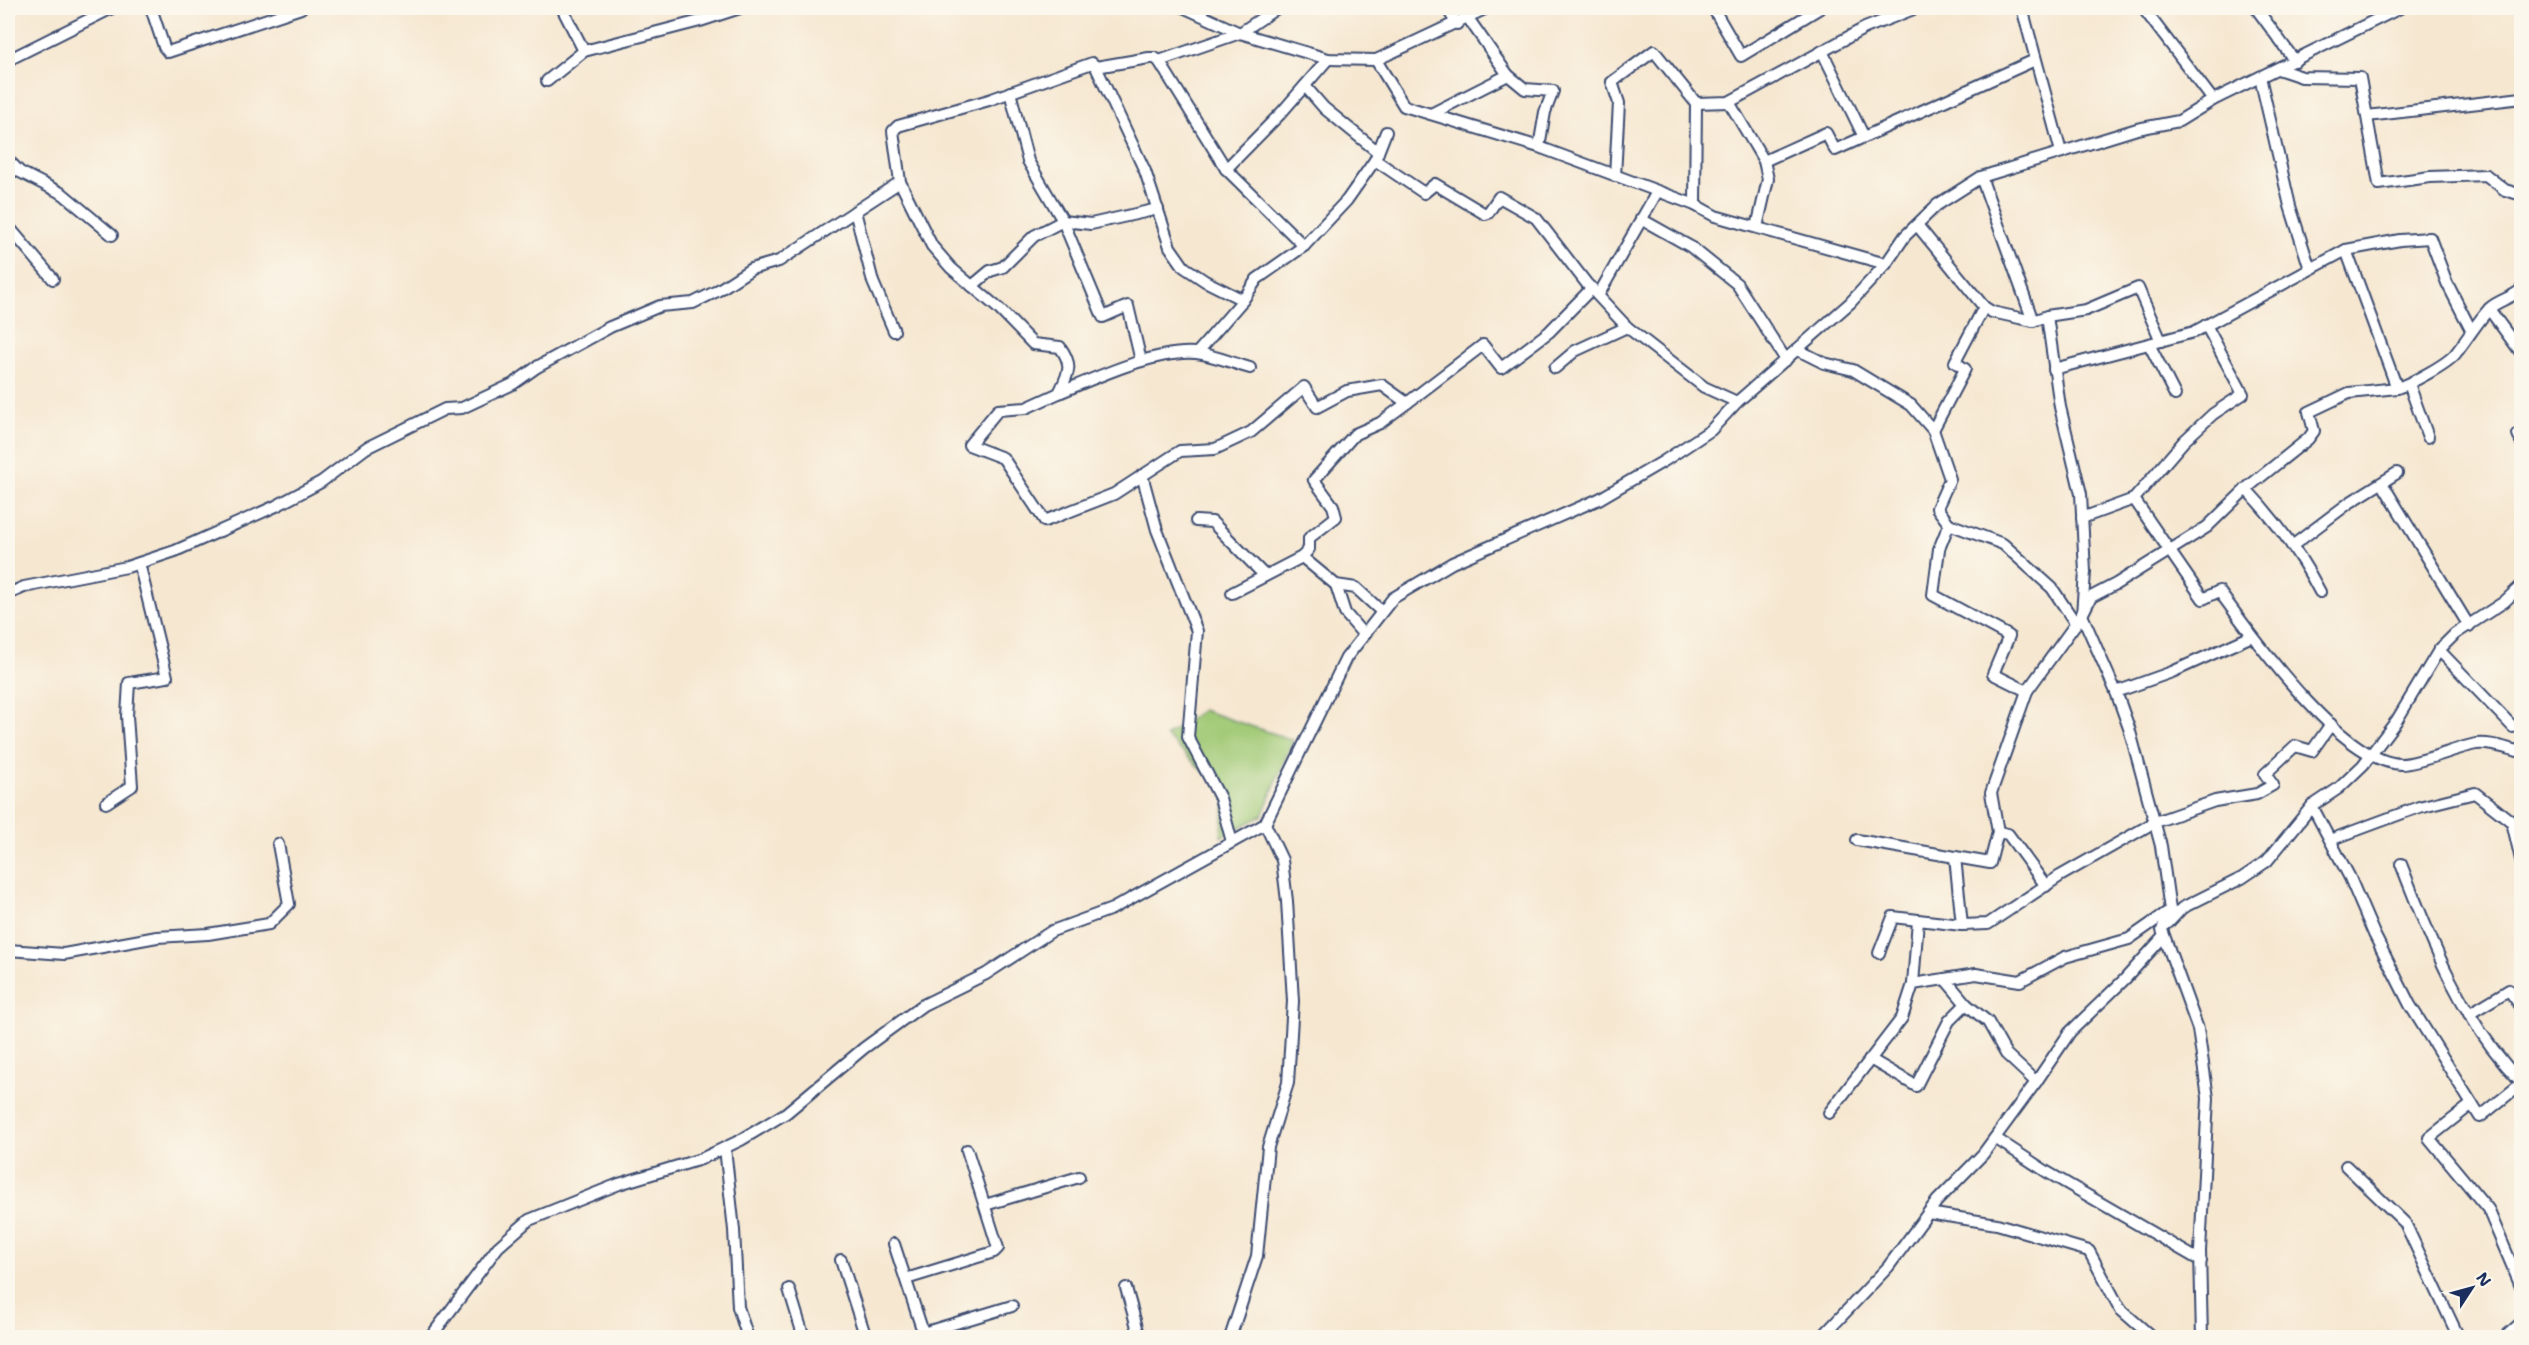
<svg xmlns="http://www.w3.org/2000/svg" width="2529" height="1345" font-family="'Shantell Sans',sans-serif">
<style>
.green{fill:#a0c975;stroke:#5e7c6a;stroke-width:1.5}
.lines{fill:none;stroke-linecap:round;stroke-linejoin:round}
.minor-casing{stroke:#3c4b6f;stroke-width:14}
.minor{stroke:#fff;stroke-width:10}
</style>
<rect width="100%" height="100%" fill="#fbf7ec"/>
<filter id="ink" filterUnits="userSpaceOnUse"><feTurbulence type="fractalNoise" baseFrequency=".0167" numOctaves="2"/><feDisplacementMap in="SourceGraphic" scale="12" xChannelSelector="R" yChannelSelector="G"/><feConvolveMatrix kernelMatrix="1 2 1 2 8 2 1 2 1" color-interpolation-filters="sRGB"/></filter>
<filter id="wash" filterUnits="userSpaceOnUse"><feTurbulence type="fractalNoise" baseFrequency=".008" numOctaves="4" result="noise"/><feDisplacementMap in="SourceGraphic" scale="24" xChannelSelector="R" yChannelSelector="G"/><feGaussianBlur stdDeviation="1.35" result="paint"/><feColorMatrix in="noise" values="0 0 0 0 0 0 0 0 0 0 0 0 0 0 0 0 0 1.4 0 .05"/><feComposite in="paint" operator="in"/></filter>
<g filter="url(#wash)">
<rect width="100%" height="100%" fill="#f6e7d0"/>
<polygon class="green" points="1202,710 1293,740 1262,816 1221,837 1226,793 1166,736"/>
</g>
<g filter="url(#ink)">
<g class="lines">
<g class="minor-casing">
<g id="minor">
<polyline points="151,8 164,47 168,52 301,8"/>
<polyline points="562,8 584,51"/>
<polyline points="1185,8 1240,33 1328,59 1376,60 1487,8"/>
<polyline points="1447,8 1457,24"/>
<polyline points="1713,8 1741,56 1820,8"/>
<polyline points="2022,8 2061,152"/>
<polyline points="2143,8 2213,100"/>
<polyline points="2256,8 2295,61"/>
<polyline points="1468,18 1508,75"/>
<polyline points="1822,51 1864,137"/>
<polyline points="8,60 112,8"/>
<polyline points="1376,60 1404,106 1539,147 1695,205 1715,216 1886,264"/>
<polyline points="1159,61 1240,33 1277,8"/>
<polyline points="1096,67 1149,58 1155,58 1159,61 1226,169 1304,246"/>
<polyline points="2278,69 2302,77 2360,78 2379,184 2430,177 2486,175 2505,190 2522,195"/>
<polyline points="2260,77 2290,206 2310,269"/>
<polyline points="547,81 584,51 700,21 740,8"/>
<polyline points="1305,86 1324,108 1378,152"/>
<polyline points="1010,92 1028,161 1063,221 1103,317 1128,306 1141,361"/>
<polyline points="1729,102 1764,161 1768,179 1757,227"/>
<polyline points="1431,114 1508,75 1525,89 1553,91 1545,112 1539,147"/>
<polyline points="2367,116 2522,98"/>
<polyline points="8,160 20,172 63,194 112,235"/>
<polyline points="1375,160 1424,193 1435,184 1485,214 1488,213 1499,197 1536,218 1587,284 1627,327 1704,387 1737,402"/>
<polyline points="1764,161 1826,133 1835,150 2035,60"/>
<polyline points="1226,169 1282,112 1328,59"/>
<polyline points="1615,176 1619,103 1612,82 1654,51 1696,103 1729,102 1865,28 1916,8"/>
<polyline points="1981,177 2033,321 2047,316 2060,407 2081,494 2085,572 2082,615 2116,692 2129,728 2161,846 2170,910 2162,930 2198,1029 2208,1098 2200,1251 2202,1338"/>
<path d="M900,182L932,246L951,268L999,309L1033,344L1060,347C1074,366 1068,374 1059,393C1095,378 1157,349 1196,353C1214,355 1232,363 1250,368"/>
<polyline points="1695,205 1696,103"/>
<polyline points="855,211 873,282 894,331"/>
<polyline points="1641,219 1691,247 1737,284 1786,360"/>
<polyline points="1917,225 1984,307 1992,312 2033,321"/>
<polyline points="8,226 53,279"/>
<polyline points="972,286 990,271 1003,267 1034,236 1063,221 1091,224 1158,209"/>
<polyline points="1599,294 1657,192"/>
<polyline points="2489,309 2522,354"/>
<polyline points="2047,316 2086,310 2138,288 2161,341"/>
<polyline points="2149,344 2175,395"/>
<polyline points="1798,350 1824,363 1853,370 1911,405 1933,430 1950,479 1937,508 1949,524 1939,549 1933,595 2009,636 1993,674 2027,691 2082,615 2091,597 2116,584 2207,527 2248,487 2308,439 2314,431 2309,412 2349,393 2397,388 2346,250"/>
<polyline points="1197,353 1243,300 1257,279 1304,246 1347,200 1375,160 1386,132"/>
<polyline points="1555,368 1575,351 1627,327"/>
<polyline points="2054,369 2194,332 2346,250 2400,240 2430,238 2447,283 2471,330"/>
<polyline points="2409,384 2428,437"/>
<path d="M2397,388C2410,384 2448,364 2456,353C2468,338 2477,322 2490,308C2499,300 2512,298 2522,289"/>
<polyline points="1059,393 1026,408 998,410 969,445 1003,458 1045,521 1114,494 1180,451 1215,449 1251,432 1304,387 1317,407 1347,391 1382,385 1407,403 1483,345 1501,368 1549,332 1592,288"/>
<polyline points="1933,430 1965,369 1955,362 1984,307"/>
<polyline points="2518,434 2522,444"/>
<polyline points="1142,475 1157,530 1197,631 1188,737 1220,798 1232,842"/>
<polyline points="2382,483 2469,626"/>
<path d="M2246,489C2275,520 2300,553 2320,592"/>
<path d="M2134,499L2203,599L2219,591C2253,637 2341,762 2401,764C2419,764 2456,748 2476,744C2490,742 2508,749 2522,752"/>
<polyline points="2082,518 2134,499 2184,441 2213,414 2243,394 2206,325"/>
<polyline points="1196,521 1212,522 1265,576"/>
<polyline points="1949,524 2003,544 2052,588 2076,624"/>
<polyline points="2292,546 2349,503 2397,473"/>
<polyline points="1302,557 1309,549 1309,538 1336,517 1333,506 1314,480 1355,434 1380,423 1407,403"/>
<polyline points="1336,585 1345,613 1363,634"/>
<polyline points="1232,593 1302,557 1336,585 1356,588 1381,611"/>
<polyline points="8,594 24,587 127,567 175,551 276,506 321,482 366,448 445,409 462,408 513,384 537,367 610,327 660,306 693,303 717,291 751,269 779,261 900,182 893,131 898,126 989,100 1092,63 1096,67 1145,171 1170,247 1184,267 1205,281 1243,300"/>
<polyline points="2439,650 2513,727"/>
<polyline points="2116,692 2172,672 2252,636"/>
<polyline points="106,803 132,786 127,716 129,683 167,677 139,563"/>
<polyline points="2312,806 2350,878 2374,934 2410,1005 2480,1117 2522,1083"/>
<polyline points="1998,832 2008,834 2046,886"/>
<polyline points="1857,840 1990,863 1998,832 1991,793 2027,691"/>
<polyline points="2330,840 2419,807 2475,793 2512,822 2522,864"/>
<polyline points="1955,857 1962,925"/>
<path d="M2401,864C2431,942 2462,1021 2521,1082"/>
<polyline points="2168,923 2182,908 2242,878 2267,861 2312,806 2339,788 2363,765 2397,720 2439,650 2455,634 2504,602 2522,585"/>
<polyline points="8,950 64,954 157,937 208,934 269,924 289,904 278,844"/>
<polyline points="1879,953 1893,917 1918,920"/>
<polyline points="1913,984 1918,920 1962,925 1988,924 2060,876 2155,822 2215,801 2257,794 2273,785 2265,774 2295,746 2312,751 2331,724"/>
<polyline points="2469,1014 2509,990 2522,1008"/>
<polyline points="1870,1059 1916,1086 1949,1021 1966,1004"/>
<polyline points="2036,1082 2070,1032 2125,979 2164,936"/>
<polyline points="2472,1104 2429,1138 2488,1209 2522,1289"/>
<polyline points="1829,1113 1902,1018 1913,984 1976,974 2020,981 2065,957 2129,939 2169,911"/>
<polyline points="1995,1138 2047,1172 2201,1261"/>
<polyline points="725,1148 734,1230 738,1307 748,1338"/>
<polyline points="2346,1166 2405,1223 2459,1338"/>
<polyline points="985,1205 1079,1177"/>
<polyline points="1928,1213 1997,1224 2089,1251 2120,1309 2153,1338"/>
<polyline points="894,1244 925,1338"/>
<polyline points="841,1260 866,1338"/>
<polyline points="906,1279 994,1252 998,1248 967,1150"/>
<polyline points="1126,1288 1140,1338"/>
<polyline points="789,1289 804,1338"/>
<polyline points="923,1333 1012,1306"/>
<polyline points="430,1338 498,1247 529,1220 619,1184 701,1159 741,1140 786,1113 864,1048 923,1005 986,974 1052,931 1112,909 1265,824 1346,658 1393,598 1452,563 1599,499 1664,461 1711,430 1737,402 1850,303 1886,264 1905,236 1937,205 1981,177 2137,129 2179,121 2213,100 2400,8"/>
<polyline points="1230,1338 1257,1256 1268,1147 1288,1083 1293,1001 1287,901 1282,860 1265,824"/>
<polyline points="1821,1338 1888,1267 1937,1201 1983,1154 2036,1082 2006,1054 1988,1022 1966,1004 1945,979"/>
<polyline points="2504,1338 2522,1322"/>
</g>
</g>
<use href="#minor" class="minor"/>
</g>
</g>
<rect width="2529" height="1345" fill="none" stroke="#fbf7ec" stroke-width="30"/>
<g transform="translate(2472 1288) rotate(54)" stroke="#fbf7ec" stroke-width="4.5" paint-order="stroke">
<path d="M0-4.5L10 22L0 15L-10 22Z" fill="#1b2f5e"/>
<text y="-9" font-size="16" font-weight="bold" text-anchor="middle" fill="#1b2f5e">N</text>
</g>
</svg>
